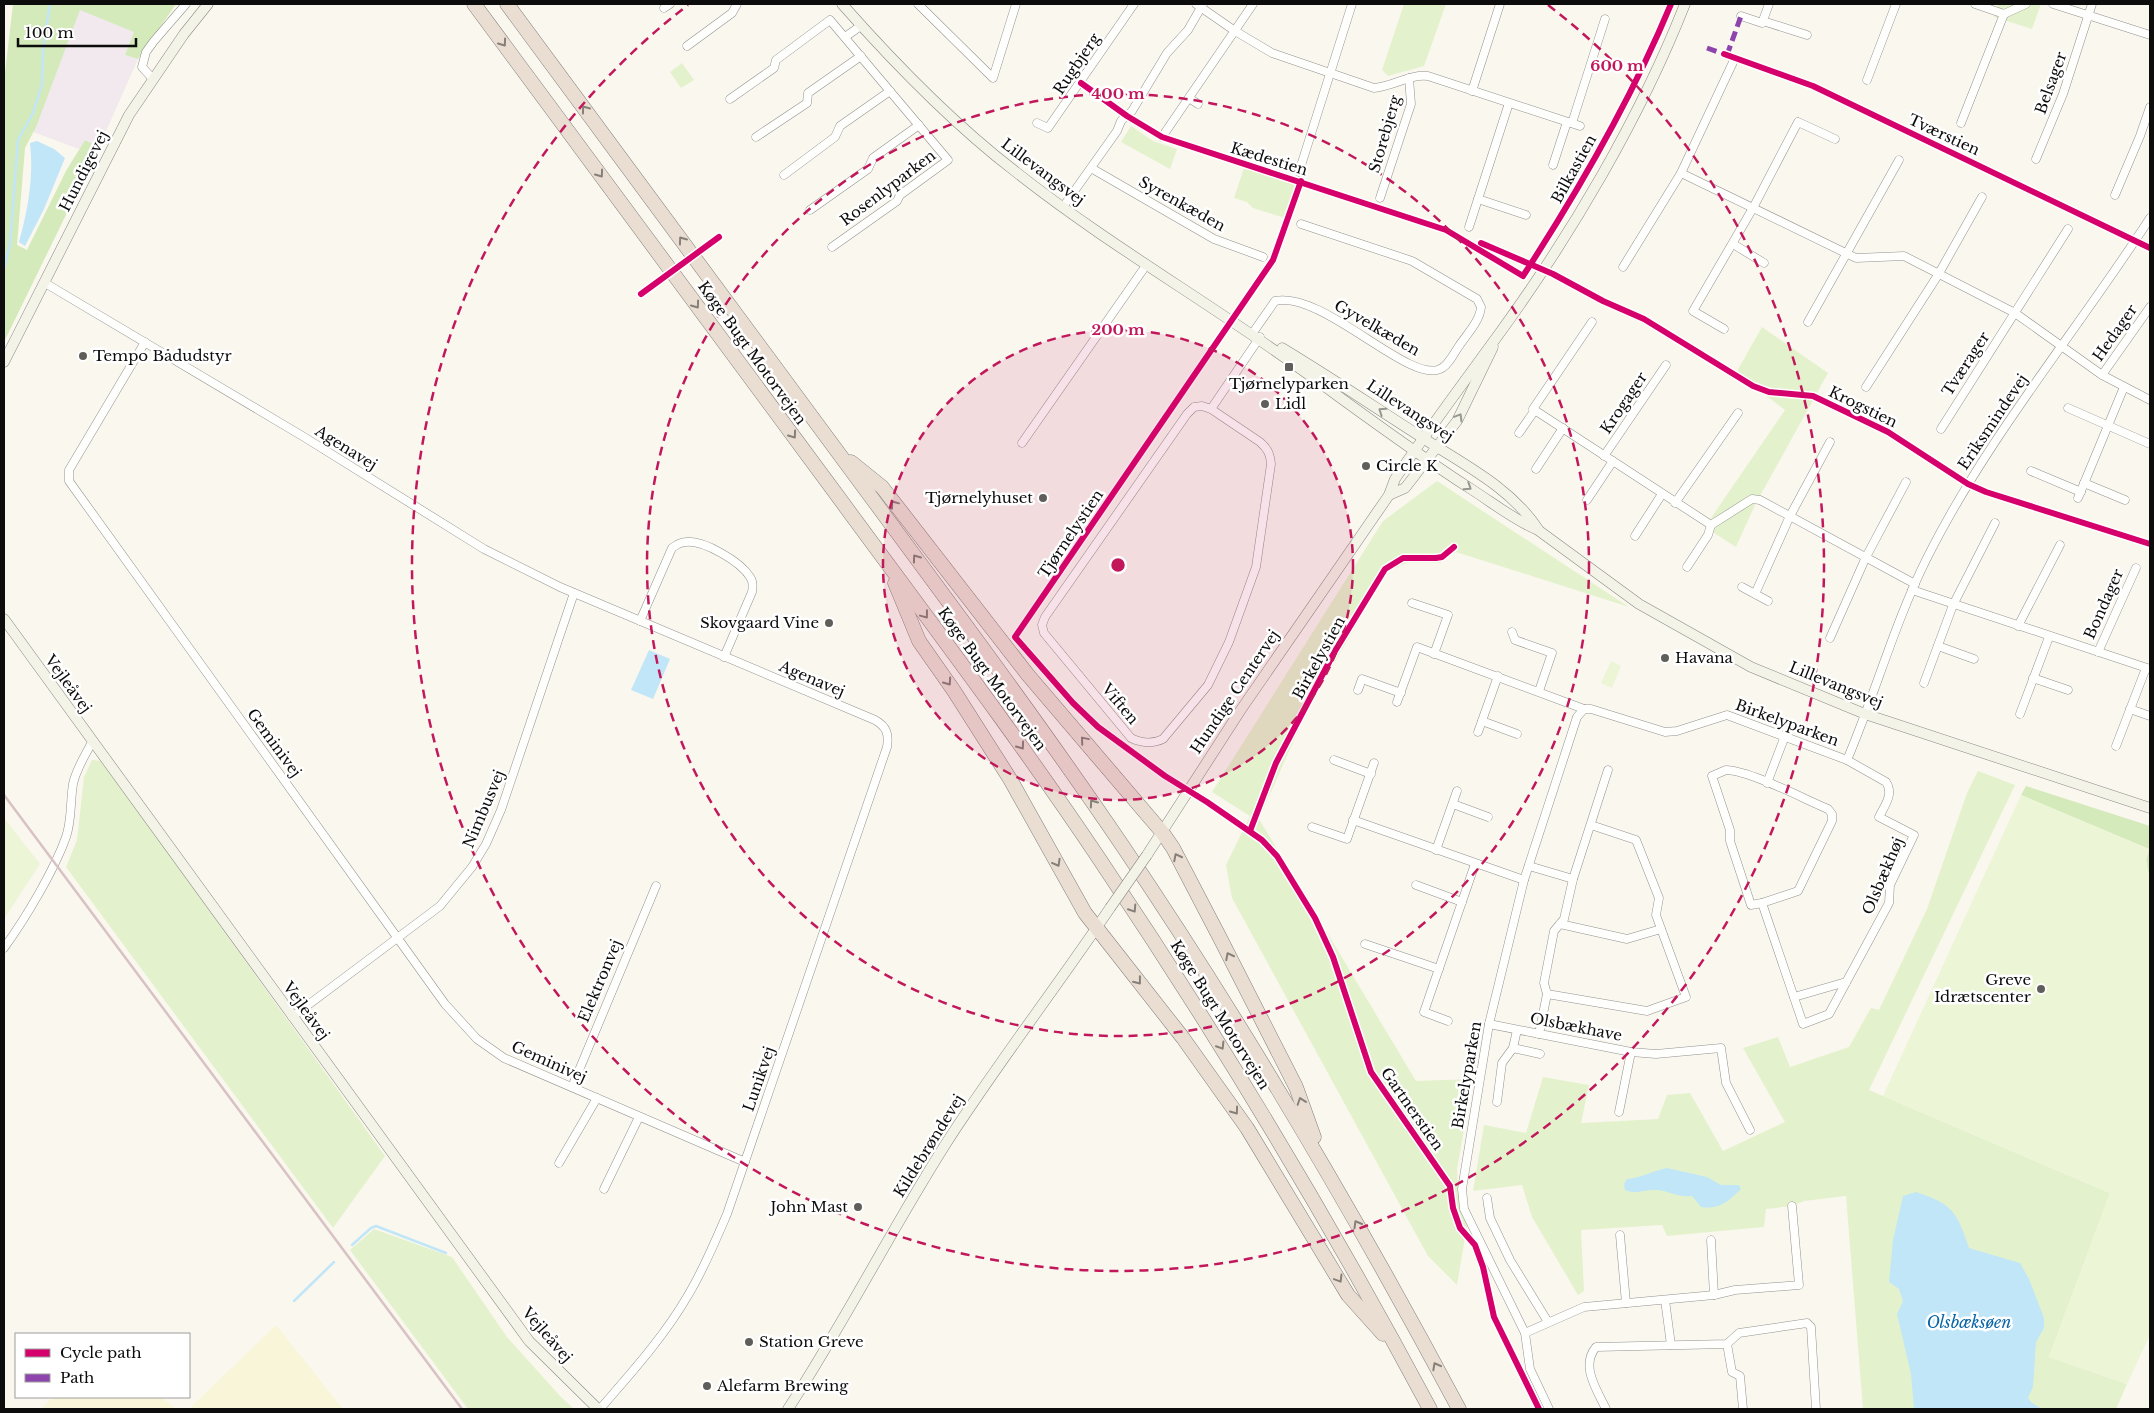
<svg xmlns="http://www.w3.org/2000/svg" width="2154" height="1413" font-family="'Libre Baskerville',serif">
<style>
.industrial{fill:#f1e9ed}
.farmland{fill:#f9f5d9}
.green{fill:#e3f2cc}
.forest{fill:#d4eaba}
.pitch{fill:#edf5d7}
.water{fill:#c1e6f8}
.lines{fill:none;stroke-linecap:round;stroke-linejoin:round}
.stream{stroke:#c1e6f8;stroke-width:2.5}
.street-casing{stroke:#93928e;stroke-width:9}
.secondary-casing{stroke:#8a8885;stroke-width:11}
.highway-casing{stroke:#807f7c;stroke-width:15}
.street{stroke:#fefefd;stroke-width:8}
.secondary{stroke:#f4f3e8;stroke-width:10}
.highway{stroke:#eaded3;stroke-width:14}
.rail{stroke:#d8c2c3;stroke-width:2.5}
.secondary-bridge-casing{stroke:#8a8885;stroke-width:11;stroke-linecap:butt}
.secondary-bridge{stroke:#f4f3e8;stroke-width:10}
.quiet{stroke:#8e44ad;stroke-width:5;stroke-dasharray:10 5;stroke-linecap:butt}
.cycleway-casing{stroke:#fff;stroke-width:9}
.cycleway{stroke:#d6006c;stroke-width:6}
.oneway{stroke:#868079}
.oneway2{stroke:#979790}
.ring{fill:none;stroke:#c2185b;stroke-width:2.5;stroke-dasharray:9 6}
.poi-dot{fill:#5f5e5b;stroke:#fff;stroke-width:2}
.labels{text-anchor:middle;stroke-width:5;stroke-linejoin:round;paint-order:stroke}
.street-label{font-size:15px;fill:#0c0c0c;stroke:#fff}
.poi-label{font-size:15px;fill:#0c0c0c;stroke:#fff;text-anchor:start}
.water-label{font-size:16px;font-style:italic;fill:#0a66a8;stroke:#fff}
.centre{fill:#c2185b;stroke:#fff;stroke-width:2.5}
.ring-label{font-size:15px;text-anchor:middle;font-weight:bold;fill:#c2185b;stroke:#fff;stroke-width:5;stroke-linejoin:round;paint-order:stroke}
</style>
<rect width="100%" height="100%" fill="#faf7ef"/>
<polygon class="industrial" points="80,9 134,32 125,55 138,59 99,147 85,140 79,149 33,132"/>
<g class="farmland">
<polygon points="276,1325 343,1409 188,1409 189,1409"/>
<polygon points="53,1397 161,1397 176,1409 41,1409"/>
</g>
<g class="green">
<polygon points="1404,4 1446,4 1424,66 1388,76 1382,70"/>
<polygon points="1998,4 2041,4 2032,29 1994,17"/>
<polygon points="682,63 694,80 681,88 670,72"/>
<polygon points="1131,126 1153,141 1177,149 1170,169 1121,142"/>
<polygon points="1244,168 1296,185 1285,218 1253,208 1247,202 1234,198"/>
<polygon points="1762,327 1828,373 1755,505 1736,547 1714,533 1711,518 1785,410 1736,373"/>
<polygon points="1437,481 1629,607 1456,552 1440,563 1407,563 1388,571 1309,706 1259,819 1416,1081 1473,1079 1457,1169 1459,1204 1467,1226 1457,1285 1428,1256 1232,898 1226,865 1250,816 1212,792 1383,521"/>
<polygon points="92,760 102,761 385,1156 333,1228 66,867 77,840 84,777"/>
<polygon points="1978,771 2015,785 1869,1090 2110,1193 2049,1357 2127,1384 2116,1409 1863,1409 1846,1196 1804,1201 1792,1206 1766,1209 1764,1227 1667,1236 1662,1225 1581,1230 1584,1291 1578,1295 1532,1217 1522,1185 1473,1191 1484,1125 1526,1133 1543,1077 1589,1085 1581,1123 1658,1119 1667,1095 1690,1093 1723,1151 1785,1122 1743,1048 1778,1037 1790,1067 1849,1047 1871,1008 1879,1010 1927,909 1967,793"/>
<polygon points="374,1229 452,1257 507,1337 560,1396 574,1409 468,1409 350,1250"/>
</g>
<g class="forest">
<polygon points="13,4 176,4 138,59 125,55 134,32 80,10 36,127 25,148 17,245 27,250 66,171 85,140 99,147 4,342 4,81"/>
<polygon points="2026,786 2150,826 2150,881 2146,860 2149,849 2021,795"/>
</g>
<g class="pitch">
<polygon points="1611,661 1621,666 1612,688 1601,683"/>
<polygon points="2021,795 2149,849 2146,860 2150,881 2150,1335 2127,1384 2049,1357 2110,1193 1883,1096"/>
<polygon points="4,818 40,864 4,919"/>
</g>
<g class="water">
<path d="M37,141L54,149L65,158L44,209L25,246L19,242C28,209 34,177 30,143Z"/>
<polygon points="649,650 670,659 653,699 631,690"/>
<path d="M1667,1168L1707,1177L1721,1185H1739L1741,1189C1729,1201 1719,1210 1701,1207L1692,1196C1679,1198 1669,1191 1657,1190C1645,1189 1636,1195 1625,1190L1624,1184L1627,1179C1641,1178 1653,1171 1667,1168Z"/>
<path d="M1916,1192C1953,1204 1957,1212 1969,1248L2020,1263L2029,1279L2044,1318V1328L2036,1342L2033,1387L2028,1398L2031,1402L2042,1409H1914L1911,1374L1897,1314L1903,1301L1899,1289L1889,1282L1893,1240L1903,1196Z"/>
</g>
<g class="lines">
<g class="stream">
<polyline points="4,269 10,244 18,140 33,113 42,84 43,49 50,4"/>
<polyline points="352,1245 371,1228 376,1226 446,1253"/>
<polyline points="294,1301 334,1262"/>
</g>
<g class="street-casing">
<g id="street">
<polyline points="918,4 993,78 1016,4"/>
<path d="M1196,4L1235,31L1272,53L1374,88C1395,86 1409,74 1428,76L1580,126"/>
<polyline points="1975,4 2004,14 2026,4"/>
<polyline points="2053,4 2150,35"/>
<polyline points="664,8 670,4"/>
<polyline points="1741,16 1762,23 1769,4"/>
<polyline points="1763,21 1807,35"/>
<polyline points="845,37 862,25"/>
<polyline points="687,46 732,13 737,4"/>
<polyline points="153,79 142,67 146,52 154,41 186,4"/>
<polyline points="1867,80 1896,4"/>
<polyline points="1472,91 1500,4"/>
<polyline points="1189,98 1198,104"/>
<polyline points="730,99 774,68 776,60 830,20 948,160 900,195 897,201 832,247"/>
<polyline points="1037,123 1048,128 1134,4"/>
<polyline points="1572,123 1605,19"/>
<polyline points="1961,123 2004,14"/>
<polyline points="756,137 807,103 808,93 861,56"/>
<polyline points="1162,137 1253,4"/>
<polyline points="2036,159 2063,94 2092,4"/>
<polyline points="1553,165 1567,122"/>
<polyline points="1091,168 1214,239 1263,257"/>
<polyline points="1299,172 1352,4"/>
<polyline points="1681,173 1856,258 1904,256 2015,313 2102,375 2150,400"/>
<polyline points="784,175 835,137 840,126 890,91"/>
<polyline points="2115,195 2140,136 2150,107"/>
<polyline points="1380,198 1411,104 1409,78"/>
<polyline points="1478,199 1526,215"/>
<polyline points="1063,207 1117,131 1121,121 1132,111 1167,53 1188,30 1203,4"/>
<polyline points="810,210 868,169 873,158 919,125"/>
<polyline points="1469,227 1509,103"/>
<polyline points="1733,244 1764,263"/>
<polyline points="1623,267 1681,173 1735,58"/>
<path d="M45,283L304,437L484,549L560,587L875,720C887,727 889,734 887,747L727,1214C715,1242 703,1271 687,1297C663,1338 631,1373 600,1409"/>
<polyline points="1592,322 1533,409 1711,525 1752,499 1760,500 1915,584"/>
<polyline points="1808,322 1899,160"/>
<polyline points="1724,329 1693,311 1753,208 1798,122 1835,139"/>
<path d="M1252,334L1275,301C1322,290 1409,384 1440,369C1448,366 1454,353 1459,346C1467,334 1480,321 1481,307L1477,299L1412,261L1301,224"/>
<polyline points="145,342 69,470 69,481 445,1004 477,1039 504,1058 745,1162"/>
<polyline points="2102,375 2150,307"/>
<polyline points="1866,387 1938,275 1982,197"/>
<path d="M1202,406L1211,409L1260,442C1268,449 1270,454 1271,464L1256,567L1229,642L1208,685L1163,739C1153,744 1141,743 1131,738L1044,633L1042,625L1045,617L1187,414L1194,407Z"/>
<polyline points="2068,408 2150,444"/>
<polyline points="1211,409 1260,337"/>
<polyline points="1941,429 2068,229"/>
<polyline points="1519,433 1535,410"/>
<polyline points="1022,443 1147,264"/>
<polyline points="1604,456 1666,365"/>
<polyline points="1536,469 1563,428"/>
<polyline points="2031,471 2081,492"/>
<polyline points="2084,483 2125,500"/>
<polyline points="2078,498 2124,387"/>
<polyline points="1587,500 1613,461"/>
<polyline points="1675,503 1738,413"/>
<polyline points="1635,536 1662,494"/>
<polyline points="1687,567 1708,535 1711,525"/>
<polyline points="1742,587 1768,601"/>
<polyline points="1912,590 2150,669"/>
<polyline points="1755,594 1790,516 1830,442"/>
<polyline points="1412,603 1448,615 1434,654"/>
<path d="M640,621L672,548C676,545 680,542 686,542C704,540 741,562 750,577C753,581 753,587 752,592L724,657"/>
<polyline points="2018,626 2060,545"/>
<polyline points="1512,632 1515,640 1552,653 1539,691"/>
<polyline points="1830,638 1866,557 1906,482"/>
<polyline points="1938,646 1974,659"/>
<polyline points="2098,652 2136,568"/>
<polyline points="2033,678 2068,690"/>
<polyline points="1924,683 1953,605 1995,523"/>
<polyline points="1358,690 1362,679 1401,693"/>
<polyline points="1397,702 1417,647 1584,709"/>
<polyline points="2130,709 2150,716"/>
<polyline points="2020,714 2049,637"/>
<polyline points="1482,721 1517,734"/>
<polyline points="1478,732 1498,676"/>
<polyline points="2116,746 2146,668"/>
<polyline points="1334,760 1371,774"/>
<path d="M1726,770C1751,771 1804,799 1828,809L1832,814V821L1798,891L1762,903L1751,905L1730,841V830L1712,776Z"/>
<polyline points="1767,783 1785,736"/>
<polyline points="1453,804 1488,817"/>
<polyline points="1353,820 1524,880"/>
<polyline points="1312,827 1347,839 1374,763"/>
<polyline points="1436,850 1457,791"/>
<polyline points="1529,866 1573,879"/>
<polyline points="1416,885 1462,902"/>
<path d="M1762,903L1803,1024L1829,1014L1889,903L1890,885L1914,835L1879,817C1885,805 1894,794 1886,782L1847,760"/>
<polyline points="1560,924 1627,939 1661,929"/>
<polyline points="1365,944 1439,969"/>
<path d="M4,948C25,919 54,871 66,837C72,820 70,802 73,784C76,769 85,756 92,742"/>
<polyline points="1547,994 1647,1011 1686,997 1656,915 1659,898 1636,840 1591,825"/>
<polyline points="1794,997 1846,982"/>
<polyline points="292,1017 440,906 472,867 486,844 501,810 574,593"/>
<polyline points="1448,1021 1424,1012 1475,864"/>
<polyline points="1489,1024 1631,1052 1656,1054 1721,1048 1726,1083 1750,1130"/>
<polyline points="1539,1034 1547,994 1544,983 1554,931 1564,919 1573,879 1608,770"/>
<polyline points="1513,1048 1517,1030"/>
<polyline points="572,1087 656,886"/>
<polyline points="1497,1102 1502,1063 1513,1048 1540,1054"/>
<polyline points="1619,1112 1631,1052"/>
<polyline points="559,1163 597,1098"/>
<polyline points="604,1189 639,1117"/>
<polyline points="1487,1198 1490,1218 1510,1260 1548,1322"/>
<polyline points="1620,1235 1626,1303"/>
<polyline points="1711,1240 1714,1295"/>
<polyline points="1665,1300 1671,1345"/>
<polyline points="1525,1333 1584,1307 1714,1295 1735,1290 1799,1285 1792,1206"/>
<polyline points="1727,1344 1732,1372 1740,1376 1743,1409"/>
<path d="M1549,1409L1530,1369L1525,1333L1464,1209L1462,1189L1489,1024L1524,880L1577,717L1584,709H1591L1665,732L1677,731L1727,715L1847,760C1876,692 1895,621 1928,556C1989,435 2077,331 2150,218"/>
<path d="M1606,1409C1597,1390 1580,1366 1596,1347L1727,1344L1739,1333L1807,1323L1811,1327L1816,1409"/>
</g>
</g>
<g class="secondary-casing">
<g id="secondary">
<path d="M842,4C895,64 952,123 1016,172C1103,241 1200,297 1291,362C1351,405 1409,449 1471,489C1493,503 1514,520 1538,530L1639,604L1751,667L1865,714L2150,808"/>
<path d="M1282,348C1330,377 1376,408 1423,438C1464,465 1510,487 1538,529"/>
<polyline points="4,362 129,115 184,34 208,4"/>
<polyline points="1389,495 1405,488 1457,421 1493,347"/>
<polyline points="4,619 529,1341 598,1409"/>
<path d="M1147,855L1240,711L1389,495L1395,479C1428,430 1464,382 1499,334C1571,235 1640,118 1685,4"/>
<path d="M788,1409C844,1323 890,1232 945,1145C997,1064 1056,988 1110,908"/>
</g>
</g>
<g class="highway-casing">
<g id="highway">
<path d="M474,4C598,171 721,339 845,506C931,623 1019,739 1100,860C1219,1037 1329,1220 1430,1409"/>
<path d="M507,4C617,153 727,302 837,451C933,581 1031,711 1122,845C1245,1027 1356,1216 1459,1409"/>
<polyline points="851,462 882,487 1028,675 1162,832 1173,848 1220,938 1296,1087 1314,1137"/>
<polyline points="895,583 919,641 954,691 1010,779 1085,913 1183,1038 1247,1128 1348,1295 1383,1334"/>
</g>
</g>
<use href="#street" class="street"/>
<use href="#secondary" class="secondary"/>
<use href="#highway" class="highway"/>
<polyline class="rail" points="4,795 462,1409"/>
<g class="secondary-bridge-casing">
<polyline id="secondary-bridge" points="1110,908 1147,855"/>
</g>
<use href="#secondary-bridge" class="secondary-bridge"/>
<g class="quiet">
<polyline points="1707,48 1724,54"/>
<polyline points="1727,55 1741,16"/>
</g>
<g class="cycleway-casing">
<g id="cycleway">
<polyline points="1724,54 1813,86 2150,248"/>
<path d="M1081,83L1127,116L1162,137L1446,230L1523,276C1579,190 1631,100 1671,4"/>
<polyline points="1301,181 1273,260 1015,637 1073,703 1098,727 1165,776 1207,802 1262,840 1277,856 1315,918 1333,957 1371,1072 1450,1186 1453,1208 1460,1228 1475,1245 1483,1267 1494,1317 1539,1409"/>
<polyline points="1481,243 1553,274 1603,301 1644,319 1753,386 1769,392 1813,396 1888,432 1968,484 1986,492 2150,544"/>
<polyline points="641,294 719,237"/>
<polyline points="1250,831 1276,763 1335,651 1385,569 1403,558 1436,558 1442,557 1454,547"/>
</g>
</g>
<use href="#cycleway" class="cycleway"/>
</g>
<defs><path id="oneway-chevron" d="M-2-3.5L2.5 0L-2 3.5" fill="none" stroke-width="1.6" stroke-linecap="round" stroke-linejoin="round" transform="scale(1.25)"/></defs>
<g class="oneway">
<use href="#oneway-chevron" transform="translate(503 43) rotate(54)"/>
<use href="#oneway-chevron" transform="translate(585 109) rotate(-126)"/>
<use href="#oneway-chevron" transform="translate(600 174) rotate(54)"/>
<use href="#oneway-chevron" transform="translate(682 240) rotate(-126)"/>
<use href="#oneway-chevron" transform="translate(696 305) rotate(54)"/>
<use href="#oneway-chevron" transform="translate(793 435) rotate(54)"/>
<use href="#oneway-chevron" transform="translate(894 504) rotate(-127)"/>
<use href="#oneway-chevron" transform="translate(916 558) rotate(-126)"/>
<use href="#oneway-chevron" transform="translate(925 615) rotate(53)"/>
<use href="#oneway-chevron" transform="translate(948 682) rotate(55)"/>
<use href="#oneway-chevron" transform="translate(1084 740) rotate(-130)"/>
<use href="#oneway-chevron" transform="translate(1021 746) rotate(54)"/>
<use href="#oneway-chevron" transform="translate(1093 803) rotate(-125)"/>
<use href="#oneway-chevron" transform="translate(1177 857) rotate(-117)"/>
<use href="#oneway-chevron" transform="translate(1057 863) rotate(61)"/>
<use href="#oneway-chevron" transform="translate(1133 909) rotate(57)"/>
<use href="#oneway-chevron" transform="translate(1229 956) rotate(-117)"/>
<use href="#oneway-chevron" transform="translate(1138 981) rotate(52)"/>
<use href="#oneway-chevron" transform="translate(1221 1046) rotate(58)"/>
<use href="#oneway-chevron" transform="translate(1301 1101) rotate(-109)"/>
<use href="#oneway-chevron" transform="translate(1235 1111) rotate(54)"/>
<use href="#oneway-chevron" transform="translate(1357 1224) rotate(-120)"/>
<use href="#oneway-chevron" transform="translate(1339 1279) rotate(59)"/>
<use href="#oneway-chevron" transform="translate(1436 1366) rotate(-118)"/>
</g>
<g class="oneway2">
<use href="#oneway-chevron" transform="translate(1382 411) rotate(-146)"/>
<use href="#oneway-chevron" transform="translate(1459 417) rotate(-59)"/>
<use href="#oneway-chevron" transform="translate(1468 487) rotate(33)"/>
</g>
<circle cx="1118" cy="565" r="235" fill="#c2185b" fill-opacity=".12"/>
<g class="ring">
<circle cx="1118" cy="565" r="235"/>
<circle cx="1118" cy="565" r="471"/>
<path d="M1548 5A706 706 0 1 1 688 5"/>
</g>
<g class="poi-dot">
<circle cx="83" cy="356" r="5"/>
<rect x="1284" y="362" width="10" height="10" rx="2.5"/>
<circle cx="1265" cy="404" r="5"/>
<circle cx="1366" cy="466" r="5"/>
<circle cx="1043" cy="498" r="5"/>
<circle cx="829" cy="623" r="5"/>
<circle cx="1665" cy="658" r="5"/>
<circle cx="2041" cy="989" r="5"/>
<circle cx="858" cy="1207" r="5"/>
<circle cx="749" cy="1342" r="5"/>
<circle cx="707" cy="1386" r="5"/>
</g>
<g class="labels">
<g class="street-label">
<text transform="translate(1077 64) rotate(-56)" y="5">Rugbjerg</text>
<text transform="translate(2051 83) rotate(-70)" y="5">Belsager</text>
<text transform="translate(1385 134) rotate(-74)" y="5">Storebjerg</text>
<text transform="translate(1944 135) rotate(25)" y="5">Tværstien</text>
<text transform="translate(1269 159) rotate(17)" y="5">Kædestien</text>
<text transform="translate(1574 169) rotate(-61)" y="5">Bilkastien</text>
<text transform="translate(84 171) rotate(-63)" y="5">Hundigevej</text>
<text transform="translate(1043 172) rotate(37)" y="5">Lillevangsvej</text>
<text transform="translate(888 188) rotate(-37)" y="5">Rosenlyparken</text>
<text transform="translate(1182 204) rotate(29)" y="5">Syrenkæden</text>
<text transform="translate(1377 328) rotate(30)" y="5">Gyvelkæden</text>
<text transform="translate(2115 333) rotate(-55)" y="5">Hedager</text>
<text transform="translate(752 353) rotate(54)" y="5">Køge Bugt Motorvejen</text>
<text transform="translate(1966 364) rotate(-57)" y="5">Tværager</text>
<text transform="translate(1624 403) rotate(-56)" y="5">Krogager</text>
<text transform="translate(1863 407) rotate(26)" y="5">Krogstien</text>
<text transform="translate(1410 411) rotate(33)" y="5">Lillevangsvej</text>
<text transform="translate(1993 422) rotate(-56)" y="5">Eriksmindevej</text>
<text transform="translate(346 448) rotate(32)" y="5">Agenavej</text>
<text transform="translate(1071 534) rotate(-56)" y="5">Tjørnelystien</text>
<text transform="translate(2104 604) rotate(-66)" y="5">Bondager</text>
<text transform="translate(1319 658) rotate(-61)" y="5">Birkelystien</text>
<text transform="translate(812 679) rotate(23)" y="5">Agenavej</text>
<text transform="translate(992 679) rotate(54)" y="5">Køge Bugt Motorvejen</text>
<text transform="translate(68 684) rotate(54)" y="5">Vejleåvej</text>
<text transform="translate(1836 685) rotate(22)" y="5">Lillevangsvej</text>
<text transform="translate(1235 692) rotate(-56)" y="5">Hundige Centervej</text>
<text transform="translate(1120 704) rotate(50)" y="5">Viften</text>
<text transform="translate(1787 723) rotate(20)" y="5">Birkelyparken</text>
<text transform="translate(274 743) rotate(54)" y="5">Geminivej</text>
<text transform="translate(484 809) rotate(-67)" y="5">Nimbusvej</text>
<text transform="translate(1883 876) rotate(-67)" y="5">Olsbækhøj</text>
<text transform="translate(600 981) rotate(-67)" y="5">Elektronvej</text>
<text transform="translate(306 1011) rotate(54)" y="5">Vejleåvej</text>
<text transform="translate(1220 1015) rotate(58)" y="5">Køge Bugt Motorvejen</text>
<text transform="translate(1576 1027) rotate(11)" y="5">Olsbækhave</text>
<text transform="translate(549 1062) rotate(24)" y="5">Geminivej</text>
<text transform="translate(1467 1075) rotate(-80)" y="5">Birkelyparken</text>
<text transform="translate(759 1079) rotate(-71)" y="5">Lunikvej</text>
<text transform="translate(1412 1109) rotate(55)" y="5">Gartnerstien</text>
<text transform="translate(929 1146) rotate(-58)" y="5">Kildebrøndevej</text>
<text transform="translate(547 1335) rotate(49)" y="5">Vejleåvej</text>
</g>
<g class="poi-label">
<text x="93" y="361">Tempo Bådudstyr</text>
<text x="1289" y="389" text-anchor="middle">Tjørnelyparken</text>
<text x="1275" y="409">Lidl</text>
<text x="1376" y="471">Circle K</text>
<text x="1033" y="503" text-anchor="end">Tjørnelyhuset</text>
<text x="819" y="628" text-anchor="end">Skovgaard Vine</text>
<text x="1675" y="663">Havana</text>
<text x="2031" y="985" text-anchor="end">Greve<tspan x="2031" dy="17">Idrætscenter</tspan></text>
<text x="848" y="1212" text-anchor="end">John Mast</text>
<text x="759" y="1347">Station Greve</text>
<text x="717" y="1391">Alefarm Brewing</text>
</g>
<g class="water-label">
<text x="1969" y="1328">Olsbæksøen</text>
</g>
</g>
<circle cx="1118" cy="565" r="8" class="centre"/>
<g class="ring-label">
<text x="1617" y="71">600 m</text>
<text x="1118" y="99">400 m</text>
<text x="1118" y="335">200 m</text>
</g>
<rect width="2154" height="1413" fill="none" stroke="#0c0c0c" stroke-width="10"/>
<rect x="15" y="1333" width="175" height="65" fill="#ffffff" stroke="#9e9e9e"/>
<rect x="25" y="1349" width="25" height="8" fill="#d6006c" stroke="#9e9e9e"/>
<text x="60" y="1358" font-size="15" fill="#0c0c0c">Cycle path</text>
<rect x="25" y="1374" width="25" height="8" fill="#8e44ad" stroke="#9e9e9e"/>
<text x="60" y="1383" font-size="15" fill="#0c0c0c">Path</text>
<path d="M18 38v8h118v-8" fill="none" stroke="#0c0c0c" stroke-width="2.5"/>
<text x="25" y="38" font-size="15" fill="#0c0c0c" stroke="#ffffff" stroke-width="4" paint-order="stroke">100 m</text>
</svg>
